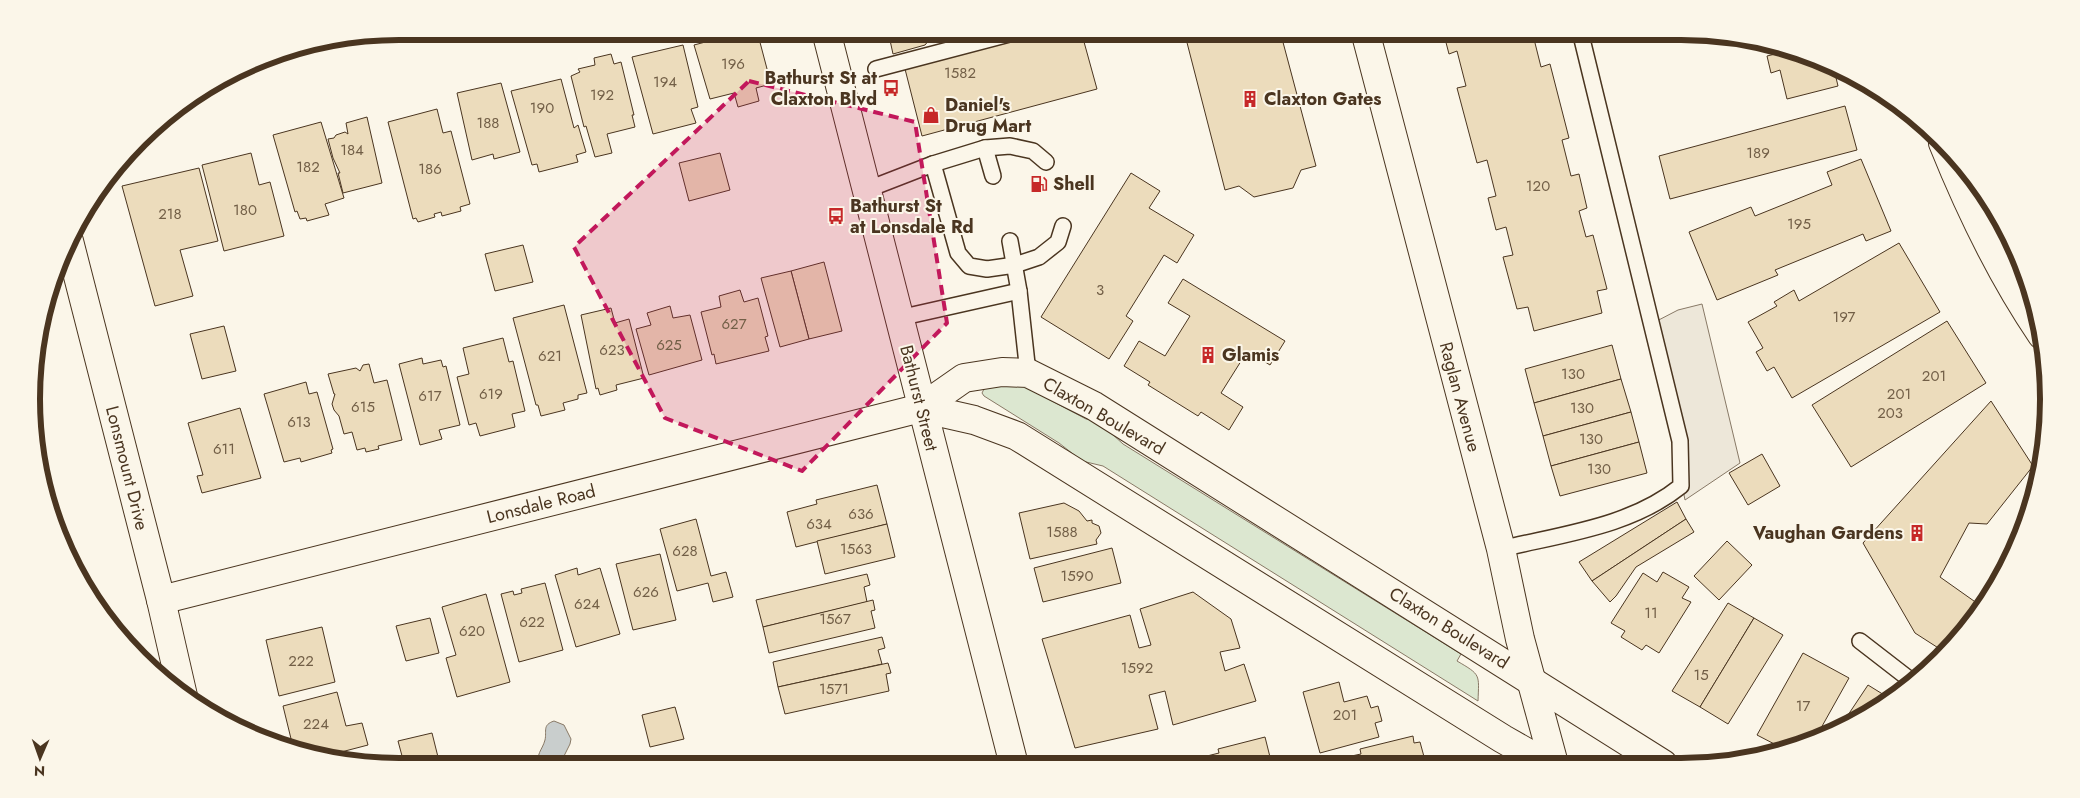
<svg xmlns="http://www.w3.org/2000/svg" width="2080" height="798" font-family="Jost,sans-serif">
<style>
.green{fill:#dce7d0;stroke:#887966}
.parking{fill:#ede7d9;stroke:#887966}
.water{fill:#c9cecd;stroke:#887966}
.building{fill:#ecdcbc;stroke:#4a3520}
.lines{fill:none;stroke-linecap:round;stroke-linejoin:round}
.lane-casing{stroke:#4a3520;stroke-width:18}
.street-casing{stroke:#4a3520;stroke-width:30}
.secondary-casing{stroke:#4a3520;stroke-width:30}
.lane{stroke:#fbf6e9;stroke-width:15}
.street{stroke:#fbf6e9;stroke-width:28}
.secondary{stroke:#fbf6e9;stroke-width:28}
.marked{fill:#c2185b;fill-opacity:0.2;stroke:#c2185b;stroke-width:4;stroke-dasharray:10 6;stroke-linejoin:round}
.labels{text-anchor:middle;stroke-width:4;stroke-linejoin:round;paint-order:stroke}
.number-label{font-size:15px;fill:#725f47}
.poi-label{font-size:18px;font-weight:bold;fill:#4a3520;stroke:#fbf6e9;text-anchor:start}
.street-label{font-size:18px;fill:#4a3520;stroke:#fbf6e9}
.rim{fill:none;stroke:#4a3520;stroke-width:6}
</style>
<rect width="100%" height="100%" fill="#fbf6e9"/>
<path class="green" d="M1020,384L1086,419L1098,421L1123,444L1461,654L1457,661C1481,675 1479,674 1478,701L1103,466L1082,461L1059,443L984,396L982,393L984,389L990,385Z"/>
<polygon class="parking" points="1702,304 1740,463 1685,500 1651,324 1678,310"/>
<path class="water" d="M554,721L564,725L571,739L570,744L559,766H540C535,754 542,751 545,740C547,731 542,725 554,721Z"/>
<g class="building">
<polygon points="747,31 757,31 771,84 756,88 759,101 738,107 734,93 710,99 694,45"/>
<polygon points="888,31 964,31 929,40 925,45 893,54"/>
<polygon points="1048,31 1081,31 1097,89 922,136 905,69"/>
<polygon points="1184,31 1280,31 1316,166 1301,170 1293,188 1254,197 1239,186 1225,190"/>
<polygon points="1443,31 1532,31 1541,67 1550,64 1569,138 1562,140 1571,176 1579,174 1587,208 1579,211 1586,237 1593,235 1607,289 1597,291 1602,313 1534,331 1528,307 1517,309 1503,257 1513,255 1506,227 1496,230 1488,198 1496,196 1487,160 1477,163 1457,88 1466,86 1457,51 1449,54"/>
<polygon points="683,45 698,107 691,109 696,123 653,134 632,57"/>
<polygon points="1792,50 1833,65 1838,86 1787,99 1780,70 1771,73 1767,56"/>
<polygon points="611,54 614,64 621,62 634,115 632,115 635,127 607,134 612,153 595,157 586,126 584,127 571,76 580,72 578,69 595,65 594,58"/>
<polygon points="561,79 574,128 578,125 586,152 576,155 578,162 539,172 537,164 532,165 511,91"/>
<polygon points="501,83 520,152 494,159 493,154 472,160 457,93"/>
<polygon points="1845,106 1857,150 1670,199 1659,156"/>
<polygon points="437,109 443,133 451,131 470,204 460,207 461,211 442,216 441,212 434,214 435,217 418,222 416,218 413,219 388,122"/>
<polygon points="367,117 382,183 343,193 338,173 340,173 333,158 328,139 334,138 336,135 345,132 348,134 346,123"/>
<polygon points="321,122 344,198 325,204 329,215 307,221 306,218 300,219 297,211 295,212 273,135"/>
<polygon points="251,153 259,185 270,182 284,236 224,251 202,165"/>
<polygon points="720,153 730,190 689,201 679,163"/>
<polygon points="1861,159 1891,231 1866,241 1863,234 1775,270 1778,275 1717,300 1689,232 1751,207 1755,216 1832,185 1827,172"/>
<polygon points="199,168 218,241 180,250 193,296 155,306 122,186"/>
<polygon points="1131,173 1160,191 1149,208 1194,235 1177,263 1164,255 1126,316 1133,321 1109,359 1041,317"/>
<polygon points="1899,243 1940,312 1792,398 1774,367 1767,371 1756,352 1763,348 1748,322 1777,306 1774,302 1794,290 1799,301"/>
<polygon points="523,245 533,282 495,291 485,254"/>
<polygon points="824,262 842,331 809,339 791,271"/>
<polygon points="791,271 809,339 780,347 761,278"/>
<polygon points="1183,279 1285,341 1270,365 1251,353 1247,360 1243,358 1221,393 1243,407 1229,430 1201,412 1198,416 1148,385 1150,382 1124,366 1139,341 1165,356 1190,316 1168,303"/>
<polygon points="740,290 744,302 758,298 768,336 765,337 769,351 716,364 714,354 712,355 701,312 721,307 719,296"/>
<polygon points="564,305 587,393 578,395 578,399 563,403 565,410 541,416 538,405 536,405 513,318"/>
<polygon points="670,306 673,318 690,315 702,360 649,375 636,329 651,325 647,313"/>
<polygon points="611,308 615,323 629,319 644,378 616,385 617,390 600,395 598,388 596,389 581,315"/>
<polygon points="1947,321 1986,383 1851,467 1812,405"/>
<polygon points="224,326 236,371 202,379 190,334"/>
<polygon points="503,338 509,362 513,361 525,411 512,414 515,427 480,436 476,423 469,425 457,377 469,374 463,348"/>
<polygon points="1612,345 1621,379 1534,403 1525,369"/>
<polygon points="422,358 423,364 441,360 443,367 446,366 460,425 439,430 442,439 420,445 399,364"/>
<polygon points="369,364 374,383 387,380 402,440 378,446 379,449 366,452 365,448 357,450 352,432 344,434 339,416 334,410 332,404 335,394 334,394 328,374 356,368 360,371 363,365"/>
<polygon points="1621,379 1631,412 1543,436 1534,403"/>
<polygon points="306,382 309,394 317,392 333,449 331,450 332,453 301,462 300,458 284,462 264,394"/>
<polygon points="1991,401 2033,466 1987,524 1969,523 1940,577 1981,606 1943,651 1915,633 1863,543"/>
<polygon points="240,408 261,478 202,493 197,476 203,475 188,423"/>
<polygon points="1631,412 1639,442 1551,466 1543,436"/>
<polygon points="1639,442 1647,473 1560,496 1551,466"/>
<polygon points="1762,454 1780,486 1748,505 1729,473"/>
<polygon points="45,467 55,503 52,504 56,519 53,520 38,471 38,468"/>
<polygon points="877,485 887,524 796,547 787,512 817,504 816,500"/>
<polygon points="1677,502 1686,519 1592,581 1579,562"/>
<polygon points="1064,503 1079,511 1087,521 1092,520 1092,523 1099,526 1101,533 1096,540 1097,544 1030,559 1019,513"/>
<polygon points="696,519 711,576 726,572 733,597 713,602 708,583 677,591 660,529"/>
<polygon points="1686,519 1694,532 1636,567 1616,596 1610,602 1592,581"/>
<polygon points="887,524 895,557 825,574 817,541"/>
<polygon points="1727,541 1752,565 1719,600 1694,576"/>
<polygon points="1112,548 1121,583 1043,602 1034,568"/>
<polygon points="660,554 676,620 633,630 616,564"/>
<polygon points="577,568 578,575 600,568 620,634 576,647 555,575"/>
<polygon points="1663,572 1689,587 1682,598 1691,602 1659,653 1646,645 1642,650 1621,637 1625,631 1611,623 1643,573 1657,582"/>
<polygon points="867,574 870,585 864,587 867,602 763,627 756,600"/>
<polygon points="545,583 563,650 519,662 501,594 513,591 514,595 522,593 521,589"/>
<polygon points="1193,592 1231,619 1240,648 1220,652 1225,671 1244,664 1256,701 1173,725 1165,691 1149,695 1158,729 1075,748 1042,639 1130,615 1139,648 1151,645 1140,609"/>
<polygon points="486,594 510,682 457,697 446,658 456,655 442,607"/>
<polygon points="873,600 875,610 871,611 875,628 769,653 763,627"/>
<polygon points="1728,603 1754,618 1700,707 1672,691"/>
<polygon points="430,618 439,653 406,661 396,626"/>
<polygon points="1754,618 1783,635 1728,724 1700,707"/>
<polygon points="322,627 335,682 279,696 266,640"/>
<polygon points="882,637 885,648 878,650 882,664 778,687 773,662"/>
<polygon points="1803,653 1849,678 1816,737 1782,748 1757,735"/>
<polygon points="888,663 891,673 886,674 889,691 785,714 778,687"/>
<polygon points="1339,682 1344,702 1367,696 1371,708 1378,706 1382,721 1375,723 1379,737 1320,753 1303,692"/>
<polygon points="1868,685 1889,698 1838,730"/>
<polygon points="337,692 346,726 362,723 368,745 322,757 304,754 294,751 283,706"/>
<polygon points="675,707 684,739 650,747 642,715"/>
<polygon points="432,733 440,765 432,767 405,767 398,741"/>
<polygon points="1413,736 1414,743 1420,742 1426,764 1344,764 1342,758 1361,754 1360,749"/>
<polygon points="1265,737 1272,765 1171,765 1219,753 1218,749"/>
</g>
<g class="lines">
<g class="lane-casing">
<g id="lane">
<polyline points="876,69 1021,31"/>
<polyline points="985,148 993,176"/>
<polyline points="933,164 958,253 969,266 987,269 1015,265 1039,257 1058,242 1063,226"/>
<polyline points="866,190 933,164 985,148 1010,146 1033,151 1046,162"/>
<polyline points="1010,241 1019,291 1028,373"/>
<polyline points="899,318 1019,291"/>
<path d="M1501,549C1562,534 1630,527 1681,486L1680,441L1580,31"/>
<polyline points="1860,641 1913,682"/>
</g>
</g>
<g class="street-casing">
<g id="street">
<polyline points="1365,31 1501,549 1520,639 1554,764"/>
<polyline points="69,241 161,600 183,696"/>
<polyline points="921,408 974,420 1017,436 1503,739 1547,764"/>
<polyline points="161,600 921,408 964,378 1002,372 1028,373 1094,406 1663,764"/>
</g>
</g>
<g class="secondary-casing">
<g id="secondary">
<polyline points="826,31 1014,765"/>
<path d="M1943,143C1970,210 2001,275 2042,335"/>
</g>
</g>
<use href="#lane" class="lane"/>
<use href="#street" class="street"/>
<use href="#secondary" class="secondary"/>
</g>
<path class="marked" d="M749,81L915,122L947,323L802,471L665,418L574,247Z"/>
<defs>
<g id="bus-bare" transform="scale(1.35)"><path d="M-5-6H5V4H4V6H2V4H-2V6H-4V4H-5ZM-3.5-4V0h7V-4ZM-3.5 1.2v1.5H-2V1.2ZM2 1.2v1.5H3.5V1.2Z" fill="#c62828" stroke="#fbf6e9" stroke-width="2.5" paint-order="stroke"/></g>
<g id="building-bare" transform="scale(1.35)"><path d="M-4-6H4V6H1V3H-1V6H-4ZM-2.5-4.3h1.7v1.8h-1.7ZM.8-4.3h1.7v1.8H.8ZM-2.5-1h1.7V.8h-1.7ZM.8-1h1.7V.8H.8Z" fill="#c62828" stroke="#fbf6e9" stroke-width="2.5" paint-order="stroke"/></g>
<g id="shop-bare" transform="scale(1.35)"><path d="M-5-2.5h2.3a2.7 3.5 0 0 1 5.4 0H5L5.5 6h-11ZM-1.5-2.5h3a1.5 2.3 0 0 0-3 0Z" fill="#c62828" stroke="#fbf6e9" stroke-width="2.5" paint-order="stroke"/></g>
<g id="fuel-bare" transform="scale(1.35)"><path d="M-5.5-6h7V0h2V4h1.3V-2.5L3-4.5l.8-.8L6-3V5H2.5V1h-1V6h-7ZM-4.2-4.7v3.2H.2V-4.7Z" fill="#c62828" stroke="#fbf6e9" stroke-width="2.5" paint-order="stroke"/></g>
</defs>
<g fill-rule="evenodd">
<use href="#bus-bare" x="891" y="88"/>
<use href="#building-bare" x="1250" y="99"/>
<use href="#shop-bare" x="931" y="115"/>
<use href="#fuel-bare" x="1039" y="184"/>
<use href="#bus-bare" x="836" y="216"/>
<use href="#building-bare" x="1208" y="355"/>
<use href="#building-bare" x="1917" y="533"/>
</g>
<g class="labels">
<g class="number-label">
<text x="733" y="69">196</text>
<text x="960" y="78">1582</text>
<text x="665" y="87">194</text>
<text x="602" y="100">192</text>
<text x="542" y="113">190</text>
<text x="488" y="128">188</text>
<text x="352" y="155">184</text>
<text x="1758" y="158">189</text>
<text x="308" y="172">182</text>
<text x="430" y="174">186</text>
<text x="1538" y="191">120</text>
<text x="245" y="215">180</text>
<text x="170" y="219">218</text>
<text x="1799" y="229">195</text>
<text x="1100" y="295">3</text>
<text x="1844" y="322">197</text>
<text x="734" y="329">627</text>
<text x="669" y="350">625</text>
<text x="612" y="355">623</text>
<text x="550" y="361">621</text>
<text x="1573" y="379">130</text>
<text x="1934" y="381">201</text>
<text x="491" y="399">619</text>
<text x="1899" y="399">201</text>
<text x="430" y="401">617</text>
<text x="363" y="412">615</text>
<text x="1582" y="413">130</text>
<text x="1890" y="418">203</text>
<text x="299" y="427">613</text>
<text x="1591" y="444">130</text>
<text x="224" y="454">611</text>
<text x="1599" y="474">130</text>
<text x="861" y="519">636</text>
<text x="819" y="529">634</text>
<text x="1062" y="537">1588</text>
<text x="856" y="554">1563</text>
<text x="685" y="556">628</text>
<text x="1077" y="581">1590</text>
<text x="646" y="597">626</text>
<text x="587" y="609">624</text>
<text x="1651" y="618">11</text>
<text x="835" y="624">1567</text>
<text x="532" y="627">622</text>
<text x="472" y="636">620</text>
<text x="301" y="666">222</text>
<text x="1137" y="673">1592</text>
<text x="1701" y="680">15</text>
<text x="834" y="694">1571</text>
<text x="1803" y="711">17</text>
<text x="1345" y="720">201</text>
<text x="316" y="729">224</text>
</g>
<g class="poi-label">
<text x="877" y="84" text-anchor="end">Bathurst St at<tspan x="877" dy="21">Claxton Blvd</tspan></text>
<text x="1264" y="105">Claxton Gates</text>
<text x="945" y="111">Daniel's<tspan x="945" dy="21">Drug Mart</tspan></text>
<text x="1053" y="190">Shell</text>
<text x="850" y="212">Bathurst St<tspan x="850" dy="21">at Lonsdale Rd</tspan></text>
<text x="1222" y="361">Glamis</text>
<text x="1903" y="539" text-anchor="end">Vaughan Gardens</text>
</g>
<g class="street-label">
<text transform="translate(1460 397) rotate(75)" y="6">Raglan Avenue</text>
<text transform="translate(919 398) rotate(76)" y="6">Bathurst Street</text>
<text transform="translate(1104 416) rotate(30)" y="6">Claxton Boulevard</text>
<text transform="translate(127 468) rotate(76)" y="6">Lonsmount Drive</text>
<text transform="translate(541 504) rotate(-14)" y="6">Lonsdale Road</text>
<text transform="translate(1449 628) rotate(32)" y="6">Claxton Boulevard</text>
</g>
</g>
<path d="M0 0H2080V798H0ZM399 40H1681A359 359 0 0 1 2040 399V399A359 359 0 0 1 1681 758H399A359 359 0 0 1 40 399V399A359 359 0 0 1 399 40Z" fill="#fbf6e9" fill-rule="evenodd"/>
<path class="rim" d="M399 40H1681A359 359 0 0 1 2040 399V399A359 359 0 0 1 1681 758H399A359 359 0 0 1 40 399V399A359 359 0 0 1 399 40Z"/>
<g transform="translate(40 758) rotate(182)" stroke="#fbf6e9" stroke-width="4" paint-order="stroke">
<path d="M0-4L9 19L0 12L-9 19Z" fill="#4a3520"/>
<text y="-8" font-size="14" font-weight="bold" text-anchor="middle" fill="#4a3520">N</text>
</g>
</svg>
